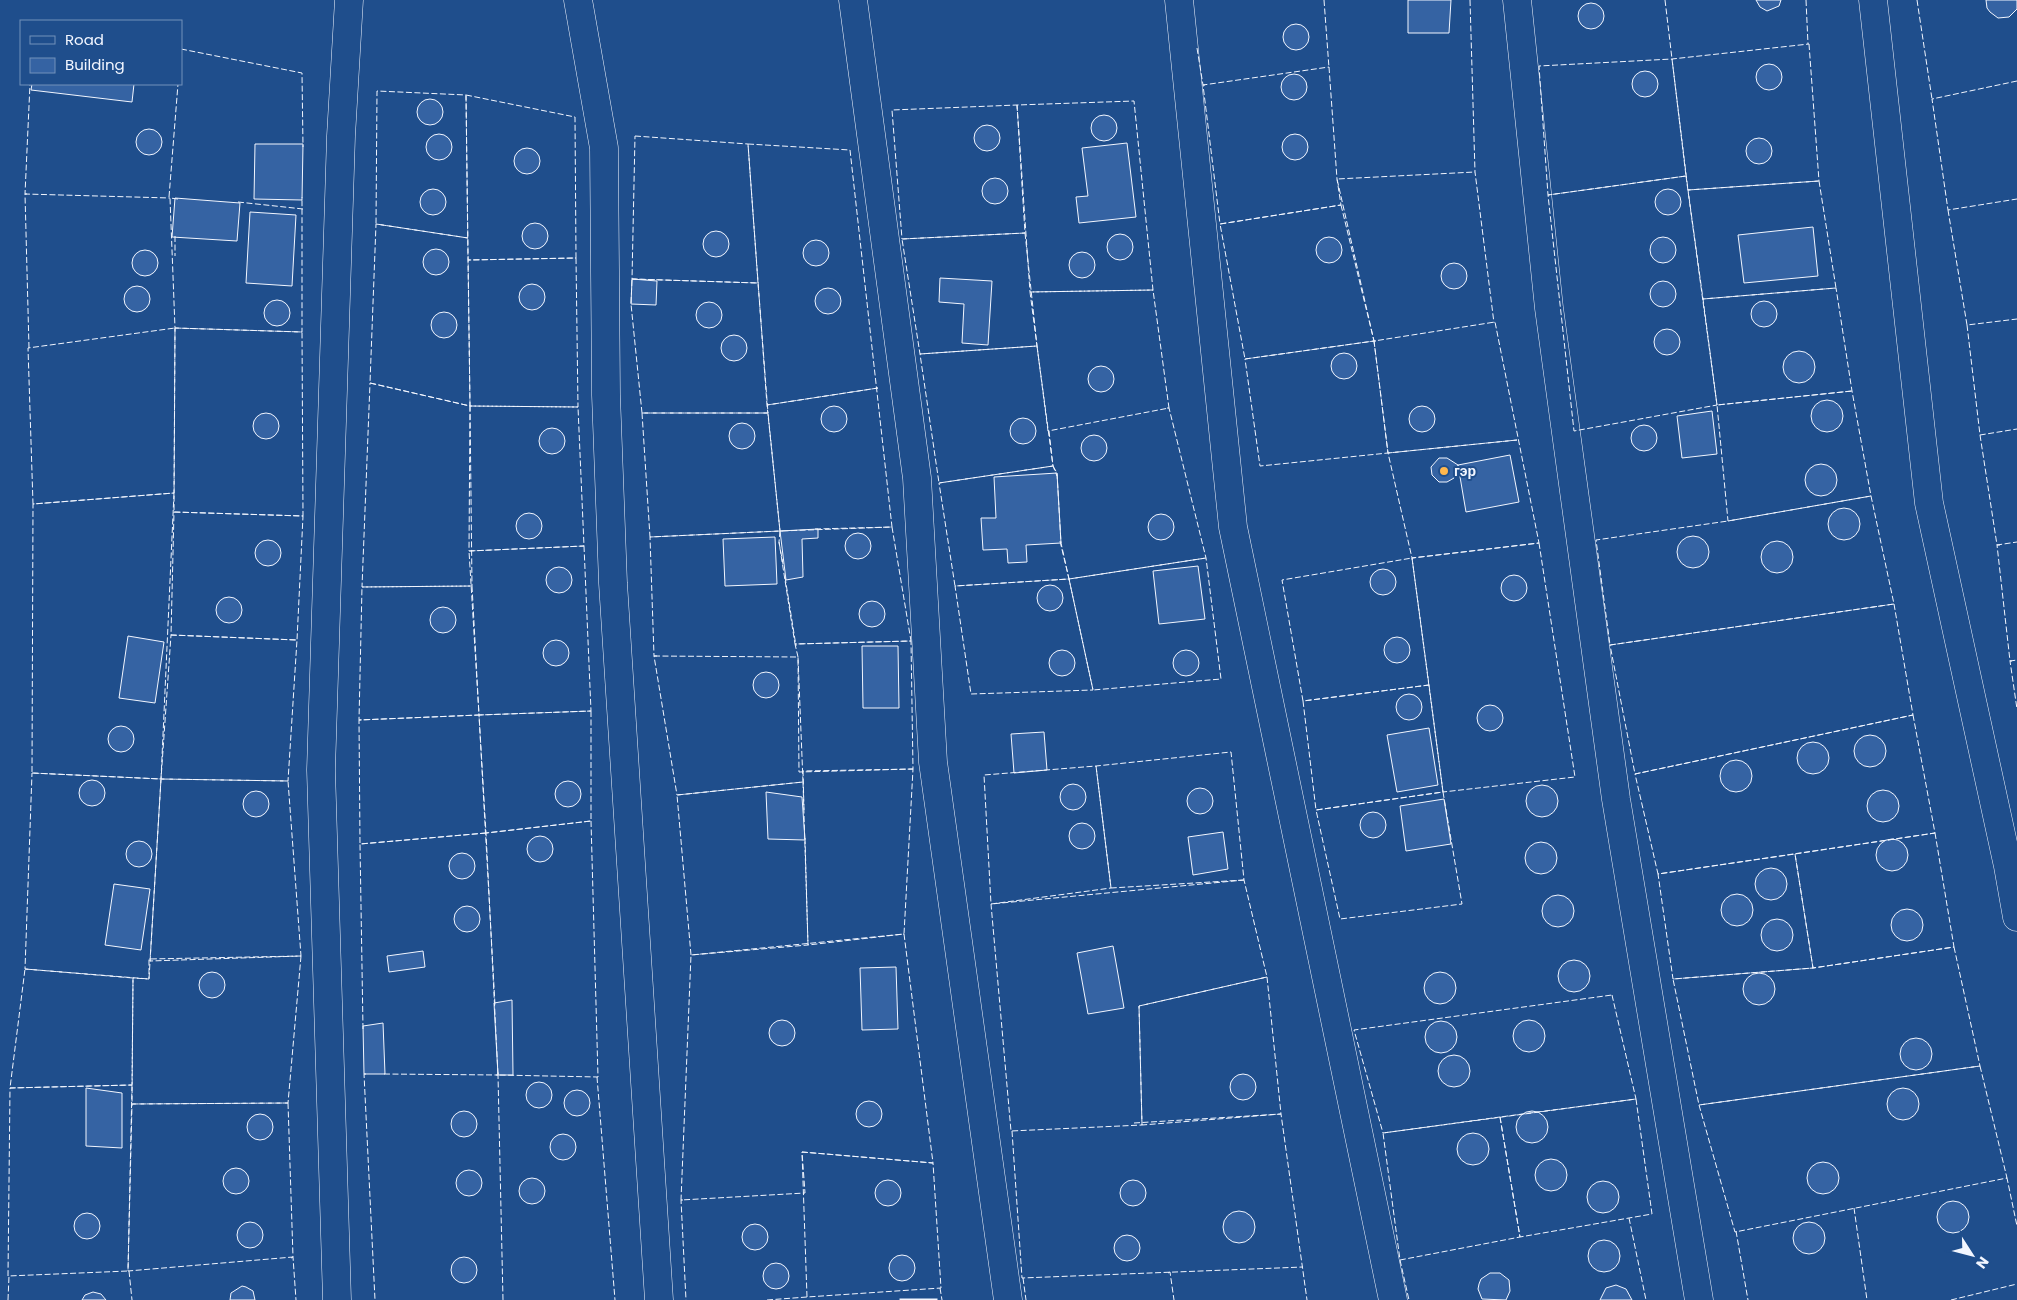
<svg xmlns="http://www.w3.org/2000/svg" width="2017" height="1300" font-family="Poppins,sans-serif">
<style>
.building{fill:#3563a3;stroke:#f2f6ff}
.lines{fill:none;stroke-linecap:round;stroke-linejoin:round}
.street-casing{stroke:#f2f6ff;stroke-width:29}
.street{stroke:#1f4e8c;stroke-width:28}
.fence{stroke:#f2f6ff;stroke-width:1;stroke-dasharray:6 2.5;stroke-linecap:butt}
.poi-dot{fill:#ffb74d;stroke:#1f4e8c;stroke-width:2}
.labels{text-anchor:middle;stroke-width:4;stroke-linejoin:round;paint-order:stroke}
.poi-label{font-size:14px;font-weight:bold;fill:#f2f6ff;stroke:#1f4e8c;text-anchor:start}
</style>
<rect width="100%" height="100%" fill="#1f4e8c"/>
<g class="building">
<polygon points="1408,0 1451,0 1449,33 1408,33"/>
<polygon points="1756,0 1781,0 1779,6 1767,11 1760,7"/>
<polygon points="1986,0 2017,0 2017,9 2009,17 1998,18 1990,12 1987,8"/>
<circle cx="1591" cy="16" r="13"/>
<circle cx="1296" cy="37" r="13"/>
<circle cx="1769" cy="77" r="13"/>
<circle cx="1645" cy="84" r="13"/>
<circle cx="1294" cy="87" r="13"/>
<polygon points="32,84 134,84 132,102 31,90"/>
<circle cx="430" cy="112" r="13"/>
<circle cx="1104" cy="128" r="13"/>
<circle cx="987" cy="138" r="13"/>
<circle cx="149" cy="142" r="13"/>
<circle cx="439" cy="147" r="13"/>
<circle cx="1295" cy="147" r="13"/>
<circle cx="1759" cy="151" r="13"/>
<polygon points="1127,143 1136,217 1079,223 1076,197 1088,196 1082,148"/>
<polygon points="255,144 303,144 302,200 254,199"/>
<circle cx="527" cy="161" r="13"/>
<circle cx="995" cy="191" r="13"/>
<circle cx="1668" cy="202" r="13"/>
<circle cx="433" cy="202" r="13"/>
<polygon points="175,198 240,203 237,241 172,237"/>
<polygon points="250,212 296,215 292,286 246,283"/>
<circle cx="535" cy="236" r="13"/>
<polygon points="1813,227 1818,276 1744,283 1738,235"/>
<circle cx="716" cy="244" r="13"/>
<circle cx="1120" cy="247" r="13"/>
<circle cx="1329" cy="250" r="13"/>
<circle cx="1663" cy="250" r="13"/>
<circle cx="816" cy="253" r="13"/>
<circle cx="436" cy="262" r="13"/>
<circle cx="145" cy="263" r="13"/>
<circle cx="1082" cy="265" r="13"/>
<circle cx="1454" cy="276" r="13"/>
<polygon points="940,278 992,281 988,345 962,343 964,304 939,302"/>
<polygon points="632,279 657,281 656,305 631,304"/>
<circle cx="1663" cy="294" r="13"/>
<circle cx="532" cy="297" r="13"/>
<circle cx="137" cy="299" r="13"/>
<circle cx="828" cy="301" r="13"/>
<circle cx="277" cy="313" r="13"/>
<circle cx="1764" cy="314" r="13"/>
<circle cx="709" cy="315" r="13"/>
<circle cx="444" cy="325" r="13"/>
<circle cx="1667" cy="342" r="13"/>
<circle cx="734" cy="348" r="13"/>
<circle cx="1799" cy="367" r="16"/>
<circle cx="1344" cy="366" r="13"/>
<circle cx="1101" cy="379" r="13"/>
<circle cx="1827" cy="416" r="16"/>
<circle cx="834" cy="419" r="13"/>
<circle cx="1422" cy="419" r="13"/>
<polygon points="1712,411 1717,454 1682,458 1677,416"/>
<circle cx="266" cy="426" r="13"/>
<circle cx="1023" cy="431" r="13"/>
<circle cx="742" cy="436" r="13"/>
<circle cx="1644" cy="438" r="13"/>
<circle cx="552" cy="441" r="13"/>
<circle cx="1094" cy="448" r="13"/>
<polygon points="1510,455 1519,502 1466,512 1458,465"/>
<polygon points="1439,458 1447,458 1458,465 1454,478 1447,482 1439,482 1432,475 1431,467"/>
<circle cx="1821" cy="480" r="16"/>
<polygon points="1057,473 1061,543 1026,545 1027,562 1008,563 1007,549 983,550 981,518 996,518 994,477"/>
<circle cx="1844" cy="524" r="16"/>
<circle cx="529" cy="526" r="13"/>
<circle cx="1161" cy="527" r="13"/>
<polygon points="818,529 818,538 802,539 803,577 786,580 780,531"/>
<circle cx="858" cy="546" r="13"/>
<circle cx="1693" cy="552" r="16"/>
<polygon points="775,537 777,584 725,586 723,539"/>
<circle cx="268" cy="553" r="13"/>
<circle cx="1777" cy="557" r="16"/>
<polygon points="1198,566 1205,619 1159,624 1153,571"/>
<circle cx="559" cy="580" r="13"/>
<circle cx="1383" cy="582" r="13"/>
<circle cx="1514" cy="588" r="13"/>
<circle cx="1050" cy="598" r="13"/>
<circle cx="229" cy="610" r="13"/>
<circle cx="872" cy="614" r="13"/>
<circle cx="443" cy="620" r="13"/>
<polygon points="128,636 164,642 155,703 119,698"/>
<circle cx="1397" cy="650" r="13"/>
<circle cx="556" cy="653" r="13"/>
<polygon points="862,646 898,646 899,708 863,708"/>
<circle cx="1062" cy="663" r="13"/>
<circle cx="1186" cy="663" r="13"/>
<circle cx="766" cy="685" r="13"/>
<circle cx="1409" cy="707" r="13"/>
<circle cx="1490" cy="718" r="13"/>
<circle cx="121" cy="739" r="13"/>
<polygon points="1429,728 1438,785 1397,792 1387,735"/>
<polygon points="1044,732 1047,770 1014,773 1011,734"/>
<circle cx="1870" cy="751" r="16"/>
<circle cx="1813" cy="758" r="16"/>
<circle cx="1736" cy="776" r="16"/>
<circle cx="92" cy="793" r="13"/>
<circle cx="568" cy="794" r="13"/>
<circle cx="1073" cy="797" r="13"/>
<circle cx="1542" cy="801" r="16"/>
<circle cx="1200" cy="801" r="13"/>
<circle cx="1883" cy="806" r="16"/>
<circle cx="256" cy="804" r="13"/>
<polygon points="766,792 802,797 805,840 768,839"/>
<polygon points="1444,799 1451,844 1406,851 1400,806"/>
<circle cx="1373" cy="825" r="13"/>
<circle cx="1082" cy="836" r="13"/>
<polygon points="1223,832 1228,869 1193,875 1188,837"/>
<circle cx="540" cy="849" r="13"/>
<circle cx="1892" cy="855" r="16"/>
<circle cx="139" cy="854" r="13"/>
<circle cx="1541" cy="858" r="16"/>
<circle cx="462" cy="866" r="13"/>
<circle cx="1771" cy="884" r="16"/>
<polygon points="114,884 150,889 141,950 105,945"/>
<circle cx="1737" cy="910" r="16"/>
<circle cx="1558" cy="911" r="16"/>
<circle cx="467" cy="919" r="13"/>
<circle cx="1907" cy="925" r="16"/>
<circle cx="1777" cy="935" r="16"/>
<polygon points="1113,946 1124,1008 1088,1014 1077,953"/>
<polygon points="423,951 425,967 389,972 387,956"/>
<circle cx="1574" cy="976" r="16"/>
<polygon points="896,967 898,1029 862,1030 860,968"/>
<circle cx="1440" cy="988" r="16"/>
<circle cx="212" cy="985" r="13"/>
<circle cx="1759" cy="989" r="16"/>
<polygon points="512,1000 513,1075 498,1075 494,1003"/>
<circle cx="1529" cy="1036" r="16"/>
<circle cx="782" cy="1033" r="13"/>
<circle cx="1441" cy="1037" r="16"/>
<polygon points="383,1023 385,1074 364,1074 363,1026"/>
<circle cx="1916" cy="1054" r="16"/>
<circle cx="1454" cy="1071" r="16"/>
<circle cx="1243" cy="1087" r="13"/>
<circle cx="539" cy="1095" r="13"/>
<circle cx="1903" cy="1104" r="16"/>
<polygon points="86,1088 122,1093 122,1148 86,1146"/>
<circle cx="577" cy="1103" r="13"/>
<circle cx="869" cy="1114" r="13"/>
<circle cx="1532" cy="1127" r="16"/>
<circle cx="464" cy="1124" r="13"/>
<circle cx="260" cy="1127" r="13"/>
<circle cx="1473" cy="1149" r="16"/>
<circle cx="563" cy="1147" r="13"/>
<circle cx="1551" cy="1175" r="16"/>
<circle cx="1823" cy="1178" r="16"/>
<circle cx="236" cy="1181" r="13"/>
<circle cx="469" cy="1183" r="13"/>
<circle cx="532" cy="1191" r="13"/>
<circle cx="888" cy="1193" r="13"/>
<circle cx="1133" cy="1193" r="13"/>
<circle cx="1603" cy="1197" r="16"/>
<circle cx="1953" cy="1217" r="16"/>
<circle cx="1239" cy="1227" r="16"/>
<circle cx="87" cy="1226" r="13"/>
<circle cx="1809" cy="1238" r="16"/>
<circle cx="250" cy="1235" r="13"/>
<circle cx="755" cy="1237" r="13"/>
<circle cx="1127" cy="1248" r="13"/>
<circle cx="1604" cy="1256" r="16"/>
<circle cx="902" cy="1268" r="13"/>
<circle cx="464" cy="1270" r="13"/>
<circle cx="776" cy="1276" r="13"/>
<polygon points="1490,1273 1500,1273 1509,1280 1510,1291 1506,1300 1482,1299 1478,1289 1479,1284 1481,1279"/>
<polygon points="1616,1285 1626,1289 1632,1300 1600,1300 1606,1288"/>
<polygon points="242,1286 246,1287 253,1291 255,1300 230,1300 231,1293"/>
<polygon points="93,1292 101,1294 106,1300 82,1300 85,1295"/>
<rect x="900" y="1299" width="37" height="1"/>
</g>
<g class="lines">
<g class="street-casing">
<g id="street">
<polyline points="578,0 604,148 606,395 613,583 659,1300"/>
<polyline points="853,0 917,478 933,762 1008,1300"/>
<polyline points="1179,0 1233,527 1393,1300"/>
<polyline points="1517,0 1549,308 1616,799 1699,1300"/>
<polyline points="1873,0 1929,503 2008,866 2017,917"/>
<polyline points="337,1300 321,770 341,136 349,0"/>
</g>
</g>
<use href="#street" class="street"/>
<g class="fence">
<polyline points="1324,0 1329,68"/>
<polyline points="1470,0 1475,172 1494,323"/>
<polyline points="1665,0 1672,59"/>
<polyline points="1806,0 1808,44"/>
<polyline points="1917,0 1932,99 1934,99"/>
<polygon points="1809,44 1819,181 1688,190 1672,59"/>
<polyline points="1197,48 1203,85 1205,85"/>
<polyline points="181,49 302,73 303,147"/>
<polygon points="1672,59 1686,176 1548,195 1539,66"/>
<polygon points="1329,67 1337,179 1341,205 1220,224 1203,85"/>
<polyline points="2017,81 1932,99 1948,210 2017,199"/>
<polygon points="466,95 575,117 576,258 468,260"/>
<polygon points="1017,105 1025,233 902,239 892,110"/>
<polygon points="635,136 748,144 758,283 632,279"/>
<polygon points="1686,176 1717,405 1574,431 1548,195"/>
<polygon points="1819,181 1836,288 1703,299 1688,190"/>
<polyline points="27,194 25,194 30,84"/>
<polyline points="169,197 178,84"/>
<polyline points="178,199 170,198 175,328 302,332 302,197"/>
<polyline points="238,202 303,209"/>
<polygon points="1341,205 1374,341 1245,359 1220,224"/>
<polyline points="1948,210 1967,325 2017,319"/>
<polygon points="1025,233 1037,346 920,354 902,239"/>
<polyline points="175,236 175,256"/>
<polyline points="468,238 376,224 377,91 466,95 470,406 370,383 376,224 468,238"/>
<polygon points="576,258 578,407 470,406 468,260"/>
<polygon points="632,279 758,283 768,413 642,413 631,304"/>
<polyline points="1153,290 1030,292 1017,105 1134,101 1153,290 1169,408 1048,431 1030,292 1153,290"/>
<polyline points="1967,325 1980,435 2017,429"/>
<polygon points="175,328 302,332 303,516 174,512"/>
<polygon points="175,328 174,493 33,504 28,348"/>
<polygon points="1374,341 1388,453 1260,466 1245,359"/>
<polyline points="1376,341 1374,341 1337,179 1475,172"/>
<polygon points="1037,346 1053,466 939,483 920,354"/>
<polyline points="29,348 25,194 170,198"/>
<polygon points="370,383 470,406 472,586 362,587"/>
<polyline points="1852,391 1717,405 1703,299 1836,288 1852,391 1871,496 1728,521 1717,405 1852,391"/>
<polygon points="470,406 578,407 584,546 469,551"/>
<polyline points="1167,408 1169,408 1206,558 1221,679 1093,690 1069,579 1206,558"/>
<polygon points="642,413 768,413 780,531 650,537"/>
<polyline points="1049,431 1053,466 1057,476"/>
<polyline points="1980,435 1997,545 2017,542"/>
<polyline points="1517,440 1388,453 1374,341 1495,322 1539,543 1412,558 1388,453 1517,440"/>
<polygon points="1053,466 1057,473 1061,543 1069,579 955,586 939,483"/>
<polygon points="174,493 161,779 32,773 33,504"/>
<polygon points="1871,496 1894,604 1610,645 1596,540 1728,521"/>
<polygon points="174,512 303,516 297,640 171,635"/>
<polygon points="892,527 911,641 795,644 779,542 780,531"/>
<polyline points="815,529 892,527 850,150 748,144 767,405 878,388"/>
<polyline points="783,531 780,531 767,405 878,388"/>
<polyline points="1060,541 1069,579 1206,558"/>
<polyline points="779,542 783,564"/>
<polygon points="1539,543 1575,777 1443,792 1412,558"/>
<polyline points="2000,545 1997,545 2010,661 2017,660"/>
<polygon points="584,546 591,711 479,715 469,551"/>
<polygon points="1412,558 1429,685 1303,701 1282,580"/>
<polyline points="785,577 796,646"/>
<polygon points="1069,579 1093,690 971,694 955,586"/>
<polygon points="472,586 479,715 359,720 362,587"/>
<polygon points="1894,604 1913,715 1635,774 1610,645"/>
<polygon points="171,635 297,640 288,781 161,779"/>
<polygon points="654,656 798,657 803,782 677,795"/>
<polyline points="657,656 654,656 650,537 780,531"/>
<polyline points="2012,661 2010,661 2017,709"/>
<polygon points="1429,685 1443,792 1316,810 1303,701"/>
<polygon points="591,711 591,821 486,833 479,715"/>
<polygon points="1913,715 1935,833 1658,874 1635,774"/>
<polygon points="1096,766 1111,888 991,904 984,775"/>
<polygon points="32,773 161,779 149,979 25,969"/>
<polygon points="161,779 288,781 301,956 150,961"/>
<polygon points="803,782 808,945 691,955 677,795"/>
<polygon points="1443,792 1462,904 1340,919 1316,810"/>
<polyline points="804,810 803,771 913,769"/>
<polygon points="591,821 598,1077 498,1075 486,833"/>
<polyline points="486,833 360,844 359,720 479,715 495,1005"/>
<polygon points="1935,833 1954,947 1813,968 1795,854"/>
<polyline points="805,838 808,945 904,934 913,769 911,641 795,644 798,657 799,772 913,769"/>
<polygon points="1795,854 1813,968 1673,979 1658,874"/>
<polyline points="1244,880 1111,888 1096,766 1231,752 1244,880 1267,977 1139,1006 1142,1125 1011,1131 991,904 1244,880"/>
<polygon points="904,934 933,1163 802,1152 805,1193 681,1200 691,955"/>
<polygon points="1954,947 1980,1066 1699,1105 1673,979 1813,968"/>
<polygon points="301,956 288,1103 132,1104 133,978 149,979 149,959"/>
<polygon points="25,969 133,978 132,1085 10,1088"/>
<polygon points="1267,977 1281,1114 1142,1125 1139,1006"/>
<polygon points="1612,995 1636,1099 1383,1133 1354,1030"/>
<polyline points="363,1029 360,844 486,833"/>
<polygon points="1980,1066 2007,1178 1735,1232 1699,1105"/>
<polyline points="366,1074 364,1074 375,1300"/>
<polyline points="384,1074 498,1075 498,1072"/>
<polyline points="496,1075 498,1075 503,1300"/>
<polyline points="597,1077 615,1300"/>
<polygon points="132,1085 128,1271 8,1276 10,1088"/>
<polygon points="1636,1099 1652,1214 1520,1237 1500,1117"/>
<polygon points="288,1103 293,1257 128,1271 132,1104"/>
<polygon points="1500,1117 1520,1237 1400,1260 1383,1133"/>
<polyline points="1134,1123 1281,1114 1307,1300"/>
<polyline points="1012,1131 1022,1278 1303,1267"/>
<polygon points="802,1152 933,1163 941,1288 807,1297"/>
<polyline points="2006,1178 2007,1178 2017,1226"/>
<polyline points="683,1200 681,1200 686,1300"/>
<polyline points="1854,1208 1867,1300"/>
<polyline points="1629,1218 1646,1300"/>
<polyline points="1736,1231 1748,1300"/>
<polyline points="291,1258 293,1257 296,1300"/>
<polyline points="1400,1260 1409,1300"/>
<polyline points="129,1271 132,1300"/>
<polyline points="1168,1273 1170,1272 1174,1300"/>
<polyline points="1023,1278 1026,1300"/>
<polyline points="940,1288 942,1300"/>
<polyline points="8,1300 9,1276"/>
<polyline points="767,1300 807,1297 807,1295"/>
<polyline points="1951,1300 2017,1284"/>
</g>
</g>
<circle class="poi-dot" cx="1444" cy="471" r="5"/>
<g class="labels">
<g class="poi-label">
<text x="1454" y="476">гэр</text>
</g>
</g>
<rect x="20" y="20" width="162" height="65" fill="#1f4e8c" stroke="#7391ba"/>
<rect x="30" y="36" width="25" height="8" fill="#1f4e8c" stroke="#7391ba"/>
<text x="65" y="45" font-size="15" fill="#f2f6ff">Road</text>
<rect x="30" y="58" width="25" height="15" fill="#3563a3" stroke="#7391ba"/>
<text x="65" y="70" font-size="15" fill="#f2f6ff">Building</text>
<g transform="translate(1972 1255) rotate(126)" stroke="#1f4e8c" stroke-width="4" paint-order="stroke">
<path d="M0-4L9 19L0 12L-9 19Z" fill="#f2f6ff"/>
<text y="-8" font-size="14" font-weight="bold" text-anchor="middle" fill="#f2f6ff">N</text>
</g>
</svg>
